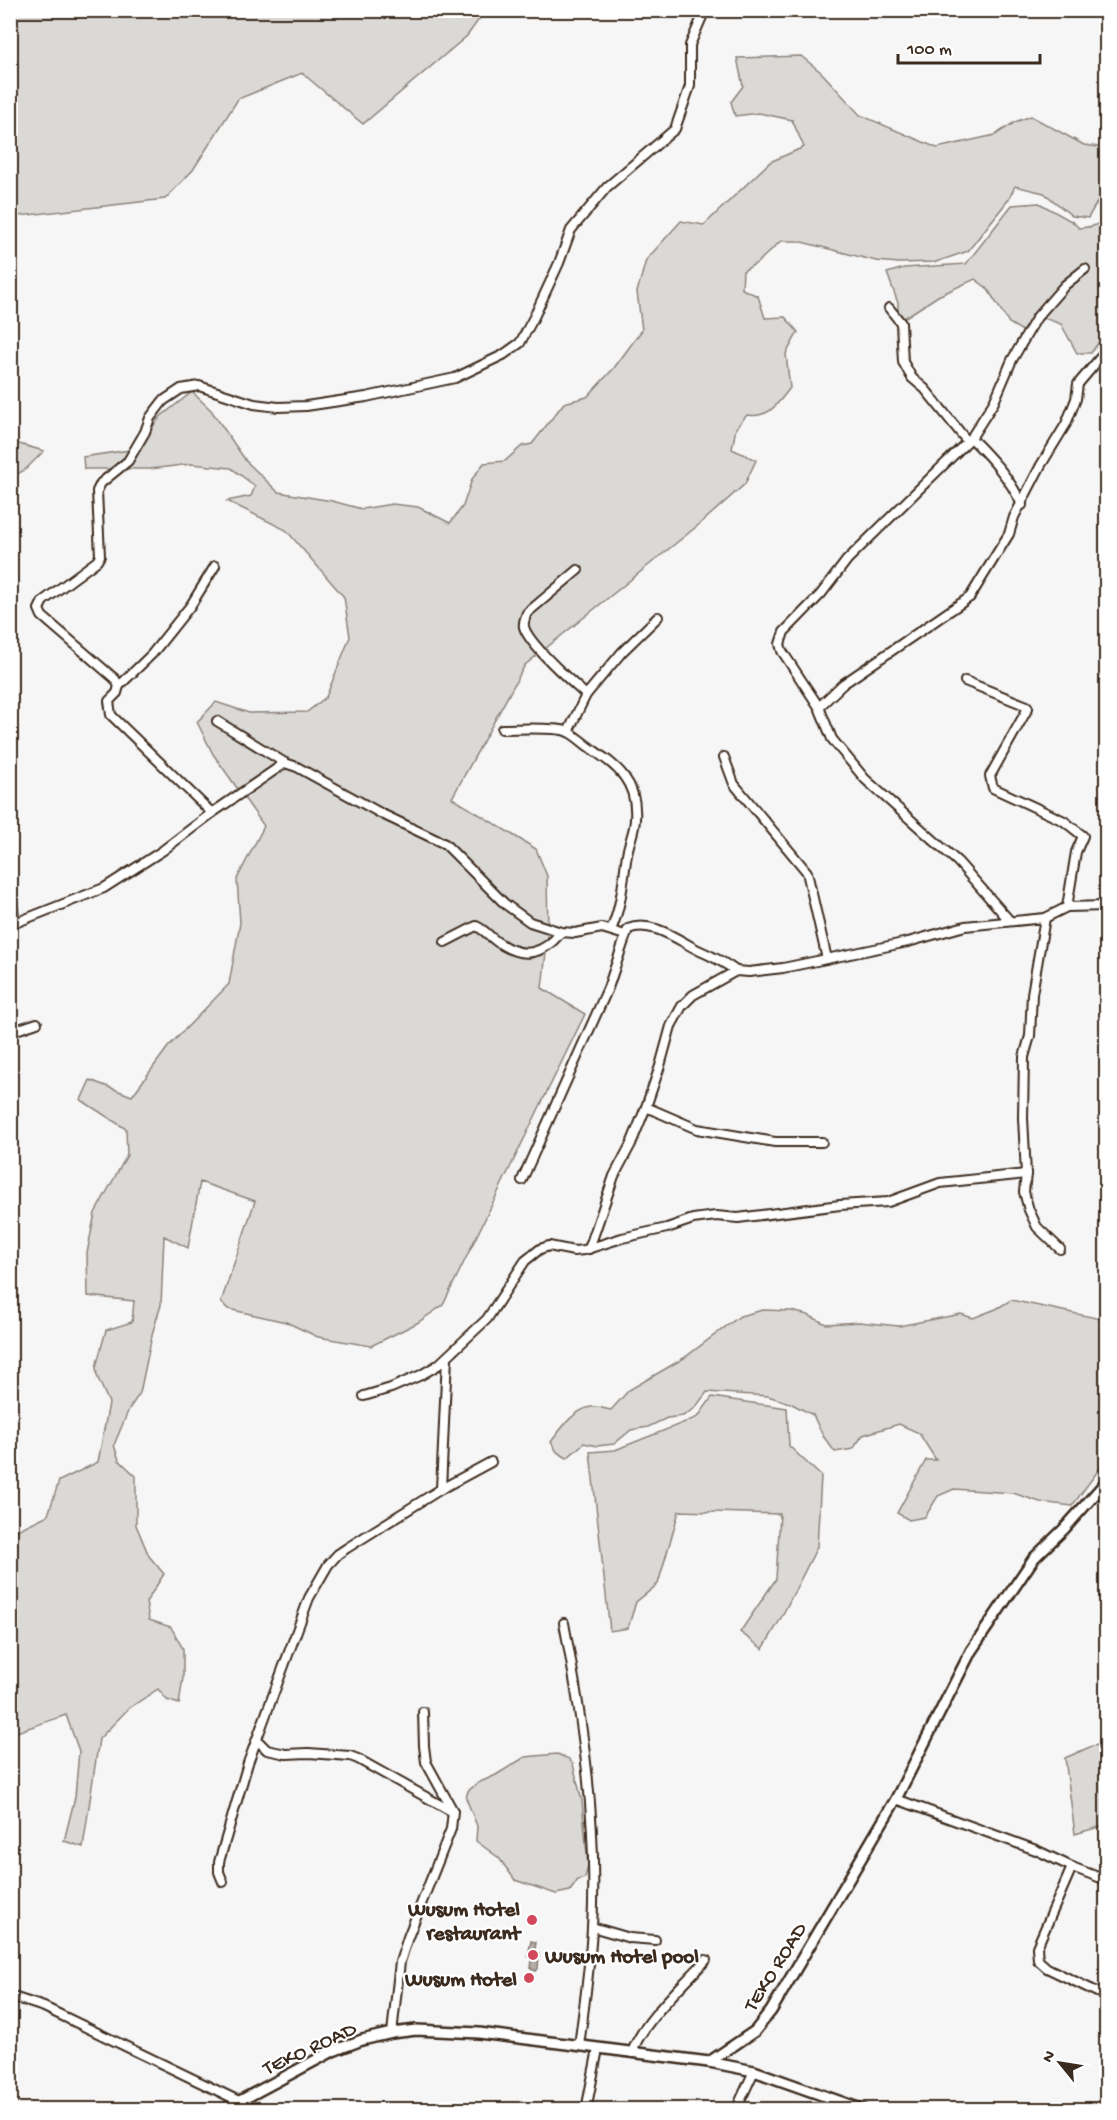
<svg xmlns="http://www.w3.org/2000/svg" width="1117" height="2120" font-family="'Gochi Hand',sans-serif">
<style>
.green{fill:#dbd9d6;stroke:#8b827a;stroke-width:1.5}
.water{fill:#b4aeaa;stroke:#847972;stroke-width:1.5}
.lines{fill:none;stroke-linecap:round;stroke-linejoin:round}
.minor-casing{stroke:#3b2a1e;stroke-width:12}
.tertiary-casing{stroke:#3b2a1e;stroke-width:14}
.minor{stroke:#fff;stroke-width:8}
.tertiary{stroke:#fff;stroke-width:9}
.poi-dot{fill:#d1495b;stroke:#fff;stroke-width:2}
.labels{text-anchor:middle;stroke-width:4.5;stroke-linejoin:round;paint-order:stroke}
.poi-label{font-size:21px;font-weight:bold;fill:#3b2a1e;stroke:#fff;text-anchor:end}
.street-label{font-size:21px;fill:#3b2a1e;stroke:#fff}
</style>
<rect width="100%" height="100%" fill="#f7f6f6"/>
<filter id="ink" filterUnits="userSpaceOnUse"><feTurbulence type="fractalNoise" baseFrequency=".0167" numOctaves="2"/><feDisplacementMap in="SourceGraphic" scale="12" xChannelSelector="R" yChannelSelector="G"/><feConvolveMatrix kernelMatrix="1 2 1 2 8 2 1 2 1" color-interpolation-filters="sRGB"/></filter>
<g filter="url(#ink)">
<g class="green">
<polygon points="10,11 11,10 485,11 467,36 363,124 302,73 238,99 193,170 165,199 11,217"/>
<path d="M801,56L822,73L860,115L937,148L995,135L1015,122L1031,116L1084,145L1106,148V187L1088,218L1072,216L1044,193L1015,186L1009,199L968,251L936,262L899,263L876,261L798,241H781L757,263L743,271L742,289L758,296L765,318L785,317L798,332L786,354L790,388C777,404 770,418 747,415L736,428L732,449L756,460L745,484L701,523L525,665L452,798L536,849L547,876L548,935L542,988L585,1014L443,1305L417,1323L371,1346L318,1337L286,1322L228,1309L221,1302L255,1201L200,1182L188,1248L164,1236L161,1305L153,1331L140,1393L129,1409L114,1445L119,1460L136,1476V1525L149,1556L164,1574L146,1602L149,1620L171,1627L183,1649V1678L179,1704L167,1700L158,1689L128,1709L99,1739L83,1847L64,1841L75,1797L79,1751L66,1715L11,1734V1533L48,1515L59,1481L98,1462L109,1403L97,1376L96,1367L106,1330L132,1322L134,1301L88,1296L87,1253L95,1213L127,1155L126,1129L81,1100L90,1080L132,1096L168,1047L229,984L240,923L237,879L264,826L213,754L197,722L216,702L249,713L307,712L326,697L350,637L344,597L286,530L227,501L251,496L255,486L231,468L191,464L150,469H84L83,457L136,449L160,417L192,392L211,410L246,461L278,492L332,501L362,509L392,504L418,507L450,523L463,506L472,479L484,463L505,461L522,446L532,444L564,403L587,397L614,368L642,330L637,292L646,260L681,221L704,225L770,162L804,147L792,120L759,113L735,116L731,102L743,86L737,58Z"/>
<path d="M1039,203L1073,222L1079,228C1091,227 1100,226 1106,215V332L1091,353H1077L1061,324L1044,318L1031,329L1024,332L1009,323L987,288L975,279L938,296L898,322V303L887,273L904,268L966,264L1012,205Z"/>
<polygon points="11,436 19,444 44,451 25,470 11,477"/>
<path d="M1011,1300L1106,1320V1460L1072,1506L1040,1502L1013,1493L954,1489L938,1496L925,1517L909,1520L897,1513L926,1460H936L919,1433L899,1424L863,1435L853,1449L835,1452L823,1436L813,1415L792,1404L768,1396L707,1392L695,1408L683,1416L667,1418L648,1427L631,1430L614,1444L597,1446L584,1443L567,1458L557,1452L551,1442C561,1429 573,1410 591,1407C597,1406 605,1409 611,1410L629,1390L684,1358L740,1316L763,1310L791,1311L808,1315L826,1324L859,1322L899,1326L961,1314L973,1318L996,1309Z"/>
<polygon points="712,1397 787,1408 789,1446 821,1476 817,1547 780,1620 763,1649 740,1632 776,1579 780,1514 679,1511 658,1584 636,1602 628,1628 610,1631 590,1452 615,1450 698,1417"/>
<polygon points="1106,1744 1106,1825 1075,1834 1065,1758 1092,1746"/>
<polygon points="557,1754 569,1759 573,1764 582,1801 588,1866 585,1878 578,1880 570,1891 556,1894 515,1880 499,1858 476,1841 477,1826 466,1798 468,1791 478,1783 496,1775 525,1757"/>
</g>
<polygon class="water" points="531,1941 536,1942 535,1950 539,1954 538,1969 536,1971 531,1969 532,1959 528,1956"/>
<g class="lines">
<g class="minor-casing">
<g id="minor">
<polyline points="889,308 901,323 903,362 912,378 925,389 967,441"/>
<path d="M971,438C991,458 1010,478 1022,505"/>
<path d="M578,570L527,613C525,618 523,622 524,627C529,645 572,682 586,695"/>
<polyline points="965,681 1027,706 1028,708 990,776 993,788 1064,821 1083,836 1076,852 1067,907"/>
<polyline points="119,686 152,654 191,605 215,566"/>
<polyline points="819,707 782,651 780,644 784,632 821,594 847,560 971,438 994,402 1012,360 1037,317 1065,285 1085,269"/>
<polyline points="217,721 285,763 297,767 382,814 445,844 505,904 530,922 561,932 575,933 602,928 625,935"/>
<path d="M502,729C517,729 553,727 566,731C574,734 582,742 589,747C616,766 638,780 635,819C635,830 629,842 627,854C623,880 622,905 611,930"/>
<polyline points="568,732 586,695 622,652 658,617"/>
<polyline points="724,757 734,784 807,872 827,959"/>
<polyline points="212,813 111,715 109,701 117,693 119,686 115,679 42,616 39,609 43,601 97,561 100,556 97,491 101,483 128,461 145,432 150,418 163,401 181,389 199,386 254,404 278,407 306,406 366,397 455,378 503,355 520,343 534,317 559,263 571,230 607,187 675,129 690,86 690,45 705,10"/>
<polyline points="10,888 15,923"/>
<polyline points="1045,918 1032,994 1030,1036 1024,1057 1023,1118 1026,1174 1024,1192 1029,1210 1037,1227 1060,1249"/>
<polyline points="1009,920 958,862 865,779 832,739 819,707 843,684 970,597 1009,534 1014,517 1041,465 1066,424 1076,399 1078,384 1106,351"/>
<polyline points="10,925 104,888 162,851 212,813 285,763"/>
<path d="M445,942L476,926C485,930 491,938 499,943C523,959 543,955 561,932"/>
<polyline points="10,1032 37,1023"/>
<polyline points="646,1107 697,1129 775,1142 822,1142"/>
<path d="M522,1180L608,988L628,929C651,919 678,940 698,950C712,956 724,962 736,971"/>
<polyline points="589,1249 614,1176 631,1144 646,1107 660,1066 671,1026 682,1006 693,995 736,971 749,972 783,968 908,942 965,926 1045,918 1067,907 1106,906"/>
<polyline points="364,1396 391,1388 421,1375 438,1365 487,1319 525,1261 540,1249 549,1246 574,1251 584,1250 622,1238 667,1228 693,1219 716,1216 738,1218 840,1205 888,1202 940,1183 1026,1174"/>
<polyline points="441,1489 447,1357"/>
<path d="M564,1623C583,1723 598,1826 592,1928C590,1967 584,2007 579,2046"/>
<polyline points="258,1741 267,1750 286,1754 308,1753 350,1756 358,1759 451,1811"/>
<polyline points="896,1799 1036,1850 1072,1867 1037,1947 1038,1960 1047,1968 1097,1992 1106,1994"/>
<polyline points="1072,1867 1106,1880"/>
<polyline points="223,1882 219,1872 219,1862 248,1763 309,1598 328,1565 338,1554 347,1548 441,1489 491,1462"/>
<polyline points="592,1927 630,1938 655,1940"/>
<polyline points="10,1996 44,2007 239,2101"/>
<polyline points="392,2033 400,1962 408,1937 451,1829 453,1811 426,1762 424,1746 423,1712"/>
<path d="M632,2053C641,2023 684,1984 706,1960"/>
<polyline points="586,2110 598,2049"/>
<polyline points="736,2110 754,2071"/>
</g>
</g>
<g class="tertiary-casing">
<g id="tertiary">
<polyline points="709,2062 754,2071 864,2110"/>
<polyline points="223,2110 333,2051 362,2040 392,2033 416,2030 479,2033 709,2062 755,2031 771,2011 896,1799 971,1651 1034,1558 1064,1529 1106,1482"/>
</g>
</g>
<use href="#minor" class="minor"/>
<use href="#tertiary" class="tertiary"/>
</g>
</g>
<g class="poi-dot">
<circle cx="532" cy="1920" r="6"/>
<circle cx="533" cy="1955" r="6"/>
<circle cx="529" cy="1978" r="6"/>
</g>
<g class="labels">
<g class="poi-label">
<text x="520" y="1915">Wusum Hotel<tspan x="520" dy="24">restaurant</tspan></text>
<text x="545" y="1962" text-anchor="start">Wusum Hotel pool</text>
<text x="517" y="1985">Wusum Hotel</text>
</g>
<g class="street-label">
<text transform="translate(774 1966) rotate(-58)" y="7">TEKO ROAD</text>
<text transform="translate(309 2047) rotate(-25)" y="7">TEKO ROAD</text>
</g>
</g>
<rect width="1117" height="2120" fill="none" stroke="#fff" stroke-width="36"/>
<rect x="18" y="18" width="1081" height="2084" fill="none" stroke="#3b2a1e" stroke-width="2" filter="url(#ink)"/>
<g transform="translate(1060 2063) rotate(300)" stroke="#ffffff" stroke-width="4.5" paint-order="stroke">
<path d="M0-4.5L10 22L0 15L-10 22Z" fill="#3b2a1e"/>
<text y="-9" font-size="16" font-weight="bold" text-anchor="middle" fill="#3b2a1e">N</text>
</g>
<path d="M898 54v9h142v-9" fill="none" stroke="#3b2a1e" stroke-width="3"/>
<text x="907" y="54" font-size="18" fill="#3b2a1e" stroke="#ffffff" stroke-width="4.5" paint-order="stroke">100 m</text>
</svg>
